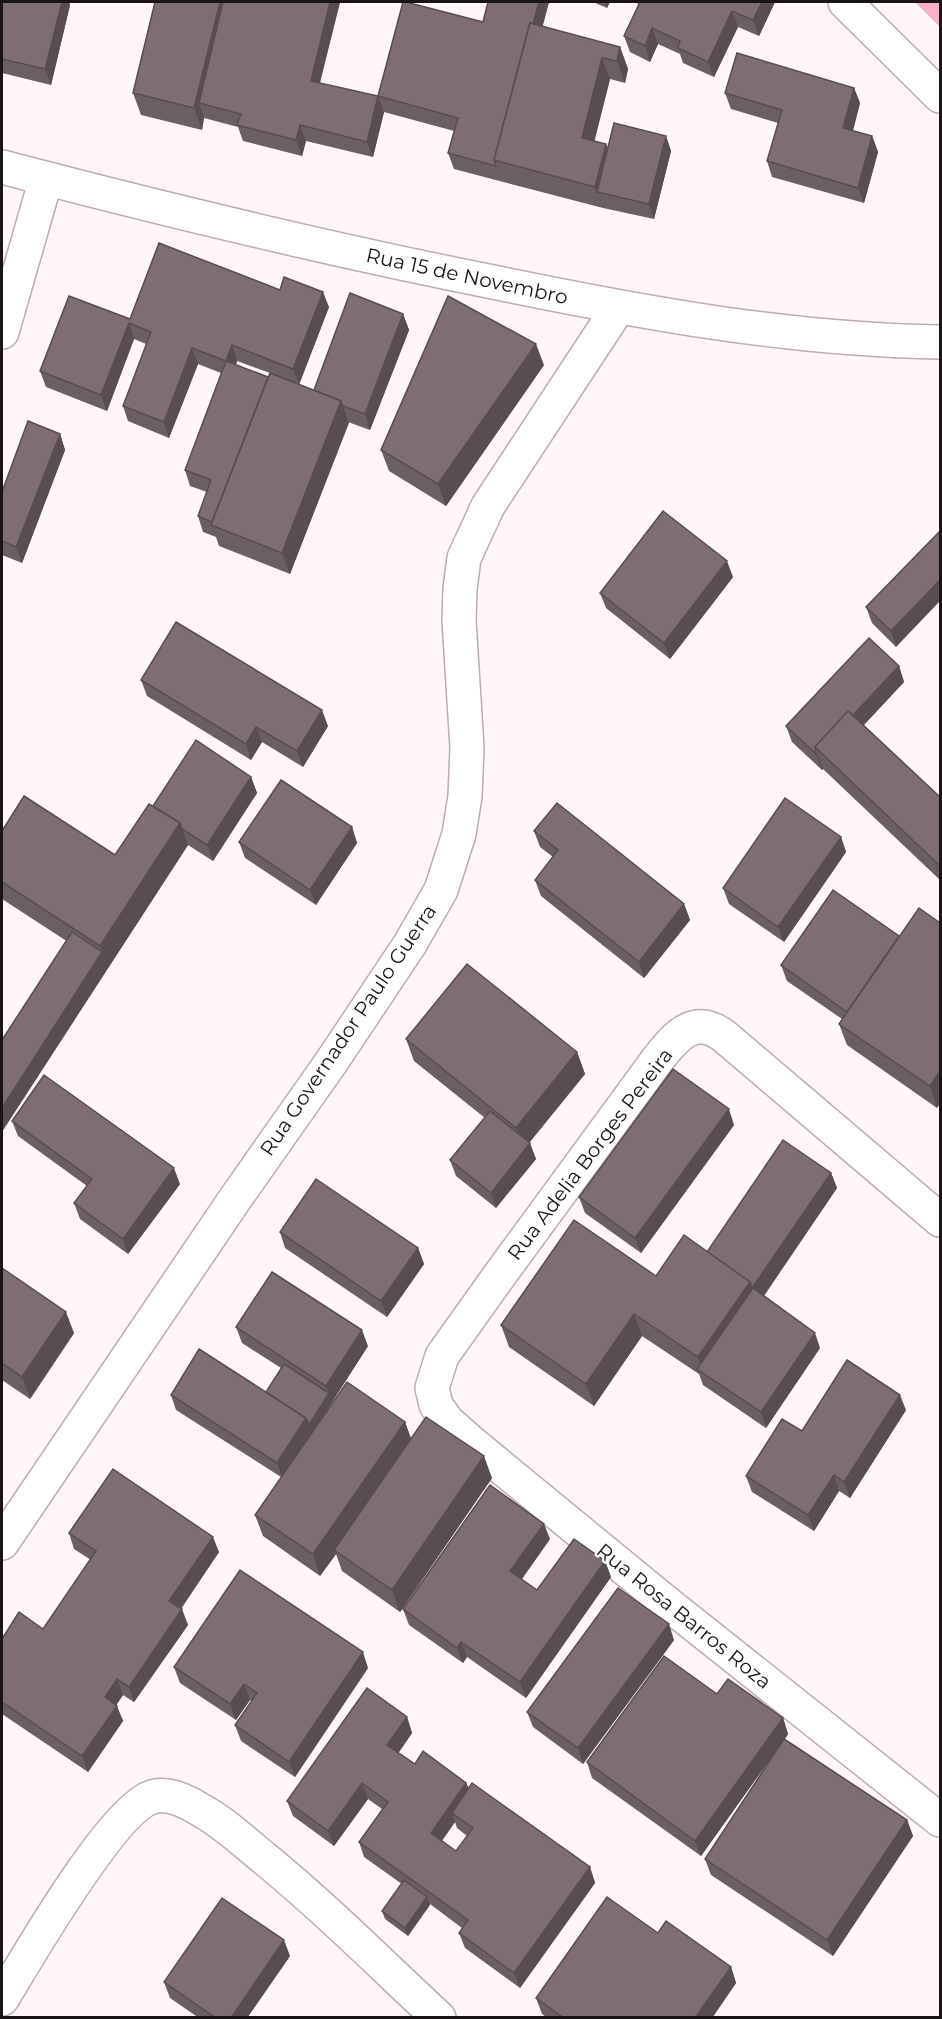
<svg xmlns="http://www.w3.org/2000/svg" width="942" height="2019" font-family="Montserrat,sans-serif">
<style>
.green{fill:#f6b1c6}
.lines{fill:none;stroke-linecap:round;stroke-linejoin:round}
.street-casing{stroke:#bdacb1;stroke-width:36}
.secondary-casing{stroke:#bdacb1;stroke-width:36}
.street{stroke:#fff;stroke-width:33}
.secondary{stroke:#fff;stroke-width:33}
.wall{fill:#6c5f62;fill-rule:evenodd}
.shaded-wall{fill:#584d50}
.building{fill:#7e6e72;stroke:#584d50;stroke-width:1.5}
.labels{text-anchor:middle;stroke-width:4.5;stroke-linejoin:round;paint-order:stroke}
.street-label{font-size:20px;fill:#1b1416;stroke:#fff}
</style>
<rect width="100%" height="100%" fill="#fef6f8"/>
<polygon class="green" points="915,2 940,2 940,27"/>
<g class="lines">
<g class="street-casing">
<g id="street">
<polyline points="2,332 46,179"/>
<path d="M940,1220L724,1036C694,1014 676,1036 658,1059L499,1276L442,1356L432,1388L436,1405L447,1421L473,1444L663,1600L940,1820"/>
<polyline points="2,1543 235,1199 332,1061 410,944 441,890 459,834 465,796 467,748 459,620 460,589 464,558 488,506 618,308"/>
<path d="M2,1999C27,1958 112,1810 152,1797C167,1792 186,1801 199,1809C223,1822 243,1841 264,1858C325,1908 381,1964 439,2018"/>
</g>
</g>
<g class="secondary-casing">
<g id="secondary">
<polyline points="845,2 940,96"/>
<path d="M2,167C166,210 331,250 498,283C644,313 791,340 940,342"/>
</g>
</g>
<use href="#street" class="street"/>
<use href="#secondary" class="secondary"/>
</g>
<g class="wall">
<polygon points="2,2 69,2 70,5 51,85 2,73"/>
<polygon points="155,2 340,2 320,83 378,96 483,22 549,2 542,27 620,47 628,69 625,83 610,79 594,141 606,144 608,148 666,136 671,151 654,219 603,208 454,169 448,153 454,131 384,112 373,157 306,141 302,156 243,141 238,127 204,118 202,130 141,115 133,93"/>
<polygon points="593,2 610,2 607,8"/>
<polygon points="633,2 775,2 759,36 738,27 714,77 683,63 680,54 658,44 650,62 630,52 624,36 639,4"/>
<polygon points="854,88 860,103 853,131 872,136 878,152 864,203 772,177 767,161 778,123 731,109 725,93"/>
<path d="M280,290L329,307L299,384L314,390L403,314L409,330L370,430L348,422L290,574L219,546L216,537L203,532L198,516L207,492L190,486L185,470L221,373L198,364L169,438L128,421L123,406L146,344L134,339L107,411L46,387L40,371L130,319ZM237,361L270,373L268,377L236,365Z"/>
<polygon points="544,365 446,506 389,471 381,450"/>
<polygon points="60,434 65,450 22,563 2,555 2,492"/>
<polygon points="940,531 896,647 872,623 866,607"/>
<polygon points="733,577 670,659 606,608 600,593"/>
<polygon points="899,666 904,682 864,725 940,797 940,880 823,769 822,770 792,742 786,726"/>
<polygon points="141,680 328,726 303,767 262,742 251,760 147,696"/>
<polygon points="251,777 257,793 213,861 188,845 108,968 2,899 2,831 115,855 153,806"/>
<polygon points="352,827 357,843 316,905 245,858 239,842"/>
<polygon points="534,831 684,904 690,920 644,978 541,896 535,880 553,857 540,847"/>
<polygon points="841,837 846,852 784,942 729,904 723,888"/>
<polygon points="940,923 940,1103 937,1108 847,1045 839,1024 842,1019 787,981 781,965 899,936"/>
<polygon points="406,1039 577,1052 585,1074 529,1143 536,1159 496,1208 456,1176 450,1160 485,1118 414,1061"/>
<polygon points="12,1121 180,1184 128,1254 80,1219 74,1203 87,1186 18,1136"/>
<polygon points="734,1125 641,1253 585,1213 579,1197"/>
<polygon points="831,1173 837,1188 764,1296 820,1348 766,1428 703,1385 699,1374 642,1336 594,1406 509,1347 501,1325 656,1276 707,1252"/>
<polygon points="280,1232 418,1248 424,1264 387,1317 285,1248"/>
<polygon points="2,1268 74,1333 30,1399 2,1380"/>
<polygon points="236,1327 368,1346 315,1428 405,1422 411,1439 492,1478 400,1612 342,1571 336,1554 320,1576 263,1536 255,1515 281,1477 176,1410 171,1395 266,1392 281,1368 242,1343"/>
<polygon points="906,1410 850,1498 839,1491 814,1531 752,1492 746,1476 802,1431"/>
<polygon points="69,1533 219,1552 181,1609 188,1625 134,1702 123,1695 116,1705 123,1721 88,1772 2,1714 2,1639 43,1629 91,1560 74,1549"/>
<polygon points="550,1539 522,1579 537,1590 605,1561 611,1577 526,1698 467,1657 463,1663 409,1625 403,1609"/>
<polygon points="674,1640 583,1764 533,1727 527,1712"/>
<polygon points="174,1667 368,1668 295,1777 241,1741 235,1725 252,1701 250,1700 236,1720 180,1683"/>
<polygon points="717,1694 783,1718 788,1734 785,1739 907,1820 913,1836 833,1956 711,1875 705,1859 773,1755 701,1856 592,1778 587,1762"/>
<path d="M407,1717L412,1733L398,1753L415,1764L466,1783L469,1788L590,1867L595,1883L520,1988L465,1948L459,1933L462,1928L430,1904L408,1936L385,1919L382,1911L402,1884L364,1857L359,1842L382,1809L368,1799L334,1846L293,1816L287,1801ZM455,1822L457,1828L467,1836L456,1851L442,1841Z"/>
<polygon points="658,1933 731,1967 736,1983 712,2018 547,2018 542,2014 536,1998"/>
<polygon points="290,1956 247,2018 199,2018 170,1998 164,1982"/>
</g>
<g class="shaded-wall">
<polygon points="62,2 69,2 70,5 51,85 45,69"/>
<polygon points="220,2 233,2 199,103 204,118 202,130 194,108"/>
<polygon points="330,2 340,2 316,97 311,81"/>
<polygon points="539,2 549,2 507,164 498,161"/>
<polygon points="605,2 610,2 607,8"/>
<polygon points="762,2 775,2 759,36 753,20"/>
<polygon points="732,11 738,27 714,77 708,62"/>
<polygon points="652,28 658,44 650,62 645,46"/>
<polygon points="620,47 628,69 625,83 617,61"/>
<polygon points="602,58 610,79 590,159 582,138"/>
<polygon points="854,88 860,103 849,144 843,128"/>
<polygon points="378,96 384,112 373,157 367,142"/>
<polygon points="300,125 306,141 302,156 296,140"/>
<polygon points="666,136 671,151 654,219 649,204"/>
<polygon points="872,136 878,152 864,203 858,188"/>
<polygon points="606,144 614,166 597,192 595,187"/>
<polygon points="323,292 329,307 299,385 293,369"/>
<polygon points="403,314 409,330 370,430 365,414"/>
<polygon points="129,323 134,339 107,411 101,395"/>
<polygon points="536,344 544,365 446,506 438,484"/>
<polygon points="232,345 237,361 232,377 226,361"/>
<polygon points="192,348 198,364 169,438 164,422"/>
<polygon points="341,401 349,423 290,574 282,553"/>
<polygon points="60,434 65,450 22,563 16,547"/>
<polygon points="727,561 733,577 670,659 664,643"/>
<polygon points="940,580 940,601 896,647 891,631"/>
<polygon points="899,666 904,682 830,761 819,751"/>
<polygon points="322,710 328,726 303,767 297,751"/>
<polygon points="256,727 262,742 251,760 246,744"/>
<polygon points="817,753 823,769 822,770 816,754"/>
<polygon points="251,777 257,793 213,861 207,845"/>
<polygon points="180,823 188,845 2,1132 2,1108 102,952 100,946"/>
<polygon points="352,827 357,843 316,905 310,890"/>
<polygon points="841,837 846,852 784,942 778,927"/>
<polygon points="684,904 690,920 644,978 639,962"/>
<polygon points="577,1052 585,1074 524,1149 516,1128"/>
<polygon points="940,1071 940,1103 937,1108 930,1086"/>
<polygon points="729,1109 734,1125 641,1253 635,1238"/>
<polygon points="530,1143 536,1159 496,1208 491,1193"/>
<polygon points="174,1168 180,1184 128,1254 123,1239"/>
<polygon points="831,1173 837,1188 758,1304 704,1374 698,1357 750,1282"/>
<polygon points="418,1248 424,1264 387,1317 381,1301"/>
<polygon points="66,1312 74,1333 30,1399 22,1377"/>
<polygon points="634,1314 642,1336 594,1406 586,1384"/>
<polygon points="362,1330 368,1346 283,1479 277,1463 306,1418 329,1393 326,1386"/>
<polygon points="815,1333 820,1348 766,1428 761,1412"/>
<polygon points="900,1395 906,1410 850,1498 844,1482"/>
<polygon points="405,1422 413,1444 334,1550 336,1554 320,1576 313,1554"/>
<polygon points="484,1456 492,1478 400,1612 392,1590"/>
<polygon points="834,1475 839,1491 814,1531 808,1515"/>
<polygon points="544,1524 550,1539 516,1587 510,1571"/>
<polygon points="213,1537 219,1552 175,1617 169,1601"/>
<polygon points="605,1561 611,1577 526,1698 520,1682"/>
<polygon points="182,1609 188,1625 134,1702 129,1687"/>
<polygon points="669,1624 674,1640 583,1764 578,1748"/>
<polygon points="461,1642 467,1657 463,1663 457,1648"/>
<polygon points="363,1652 368,1668 295,1777 289,1762"/>
<polygon points="117,1679 123,1695 111,1713 105,1697"/>
<polygon points="244,1684 250,1700 236,1720 230,1704"/>
<polygon points="117,1706 123,1721 88,1772 82,1756"/>
<polygon points="407,1717 412,1733 393,1761 387,1745"/>
<polygon points="783,1718 788,1734 701,1856 695,1841"/>
<polygon points="362,1783 368,1799 334,1846 328,1831"/>
<polygon points="466,1783 472,1798 452,1813 455,1822 436,1848 431,1833"/>
<polygon points="907,1820 913,1836 833,1956 827,1940"/>
<polygon points="590,1867 595,1883 520,1988 514,1973"/>
<polygon points="427,1897 430,1905 408,1936 405,1928"/>
<polygon points="284,1940 290,1956 247,2018 231,2018"/>
<polygon points="731,1967 736,1983 712,2018 695,2018"/>
</g>
<g class="building">
<polygon points="2,2 62,2 45,69 2,59"/>
<polygon points="155,2 220,2 194,108 133,93"/>
<polygon points="223,2 330,2 311,81 378,96 367,142 300,125 296,140 237,125 241,114 199,103"/>
<polygon points="403,2 406,2 483,22 488,2 539,2 533,24 530,23 494,160 496,166 448,153 458,118 378,96"/>
<polygon points="640,2 762,2 753,20 732,11 708,62 678,48 680,41 652,28 645,46 624,36"/>
<polygon points="530,23 620,47 617,61 602,58 582,138 606,144 595,187 494,160"/>
<polygon points="737,53 854,88 843,128 872,136 858,188 767,161 782,110 725,93"/>
<polygon points="614,123 666,136 649,204 597,192"/>
<polygon points="159,243 280,290 284,277 323,292 293,369 232,345 226,361 192,348 164,422 123,406 151,332 129,323 101,395 40,371 69,296 130,319"/>
<polygon points="350,293 403,314 365,414 343,406 341,401 314,390"/>
<polygon points="448,296 536,344 438,484 381,450"/>
<polygon points="226,361 268,377 212,522 198,516 211,480 185,470"/>
<polygon points="270,373 341,401 282,553 211,525"/>
<polygon points="28,421 60,434 16,547 2,541 2,492"/>
<polygon points="663,511 727,561 664,643 600,593"/>
<polygon points="940,531 940,580 891,631 866,607"/>
<polygon points="176,622 322,710 297,751 256,727 246,744 141,680"/>
<polygon points="869,638 899,666 853,715 848,711 815,747 816,754 786,726"/>
<polygon points="848,711 940,797 940,866 815,747"/>
<polygon points="196,740 251,777 207,845 182,829 180,823 153,806"/>
<polygon points="281,780 352,827 310,890 239,842"/>
<polygon points="24,796 115,855 149,804 180,823 100,946 2,882 2,831"/>
<polygon points="785,798 841,837 778,927 723,888"/>
<polygon points="557,803 684,904 639,962 535,880 558,850 534,831"/>
<polygon points="833,890 899,936 847,1012 781,965"/>
<polygon points="919,908 940,923 940,1071 930,1086 839,1024"/>
<polygon points="72,932 102,952 2,1108 2,1040"/>
<polygon points="467,964 577,1052 516,1128 406,1039"/>
<polygon points="673,1069 729,1109 635,1238 579,1197"/>
<polygon points="44,1075 174,1168 123,1239 74,1203 92,1179 12,1121"/>
<polygon points="490,1111 530,1143 491,1193 450,1160"/>
<polygon points="783,1140 831,1173 752,1288 750,1282 707,1252"/>
<polygon points="316,1179 418,1248 381,1301 280,1232"/>
<polygon points="574,1220 656,1276 684,1235 750,1282 698,1357 634,1314 586,1384 501,1325"/>
<polygon points="2,1268 66,1312 22,1377 2,1363"/>
<polygon points="272,1272 362,1330 326,1386 236,1327"/>
<polygon points="753,1288 815,1333 761,1412 697,1369"/>
<polygon points="199,1349 306,1418 277,1463 171,1395"/>
<polygon points="847,1360 900,1395 844,1482 834,1475 808,1515 746,1476 782,1419 802,1431"/>
<polygon points="284,1364 329,1393 309,1425 306,1418 266,1392"/>
<polygon points="347,1382 405,1422 313,1554 255,1515"/>
<polygon points="426,1417 484,1456 392,1590 334,1550"/>
<polygon points="113,1469 213,1537 169,1601 182,1609 129,1687 117,1679 105,1697 117,1706 82,1756 2,1702 2,1639 19,1612 43,1629 96,1551 69,1533"/>
<polygon points="490,1485 544,1524 510,1571 537,1590 574,1539 605,1561 520,1682 461,1642 457,1648 403,1609"/>
<polygon points="240,1570 363,1652 289,1762 235,1725 257,1693 244,1684 230,1704 174,1667"/>
<polygon points="618,1588 669,1624 578,1748 527,1712"/>
<polygon points="664,1656 717,1694 728,1679 783,1718 695,1841 587,1762"/>
<polygon points="367,1688 407,1717 387,1745 415,1764 423,1751 466,1783 431,1833 456,1851 473,1828 452,1813 472,1783 590,1867 514,1973 459,1933 468,1920 359,1842 388,1802 362,1783 328,1831 287,1801"/>
<polygon points="784,1739 907,1820 827,1940 705,1859"/>
<polygon points="404,1880 427,1897 405,1928 382,1911"/>
<polygon points="607,1897 658,1933 666,1921 731,1967 695,2018 564,2018 536,1998"/>
<polygon points="222,1898 284,1940 231,2018 216,2018 164,1982"/>
</g>
<g class="labels">
<g class="street-label">
<text transform="translate(467 276) rotate(12)" y="7">Rua 15 de Novembro</text>
<text transform="translate(348 1030) rotate(-56)" y="7">Rua Governador Paulo Guerra</text>
<text transform="translate(590 1154) rotate(-53)" y="7">Rua Adelia Borges Pereira</text>
<text transform="translate(684 1616) rotate(39)" y="7">Rua Rosa Barros Roza</text>
</g>
</g>
<rect width="942" height="2019" fill="none" stroke="#1b1416" stroke-width="6"/>
</svg>
